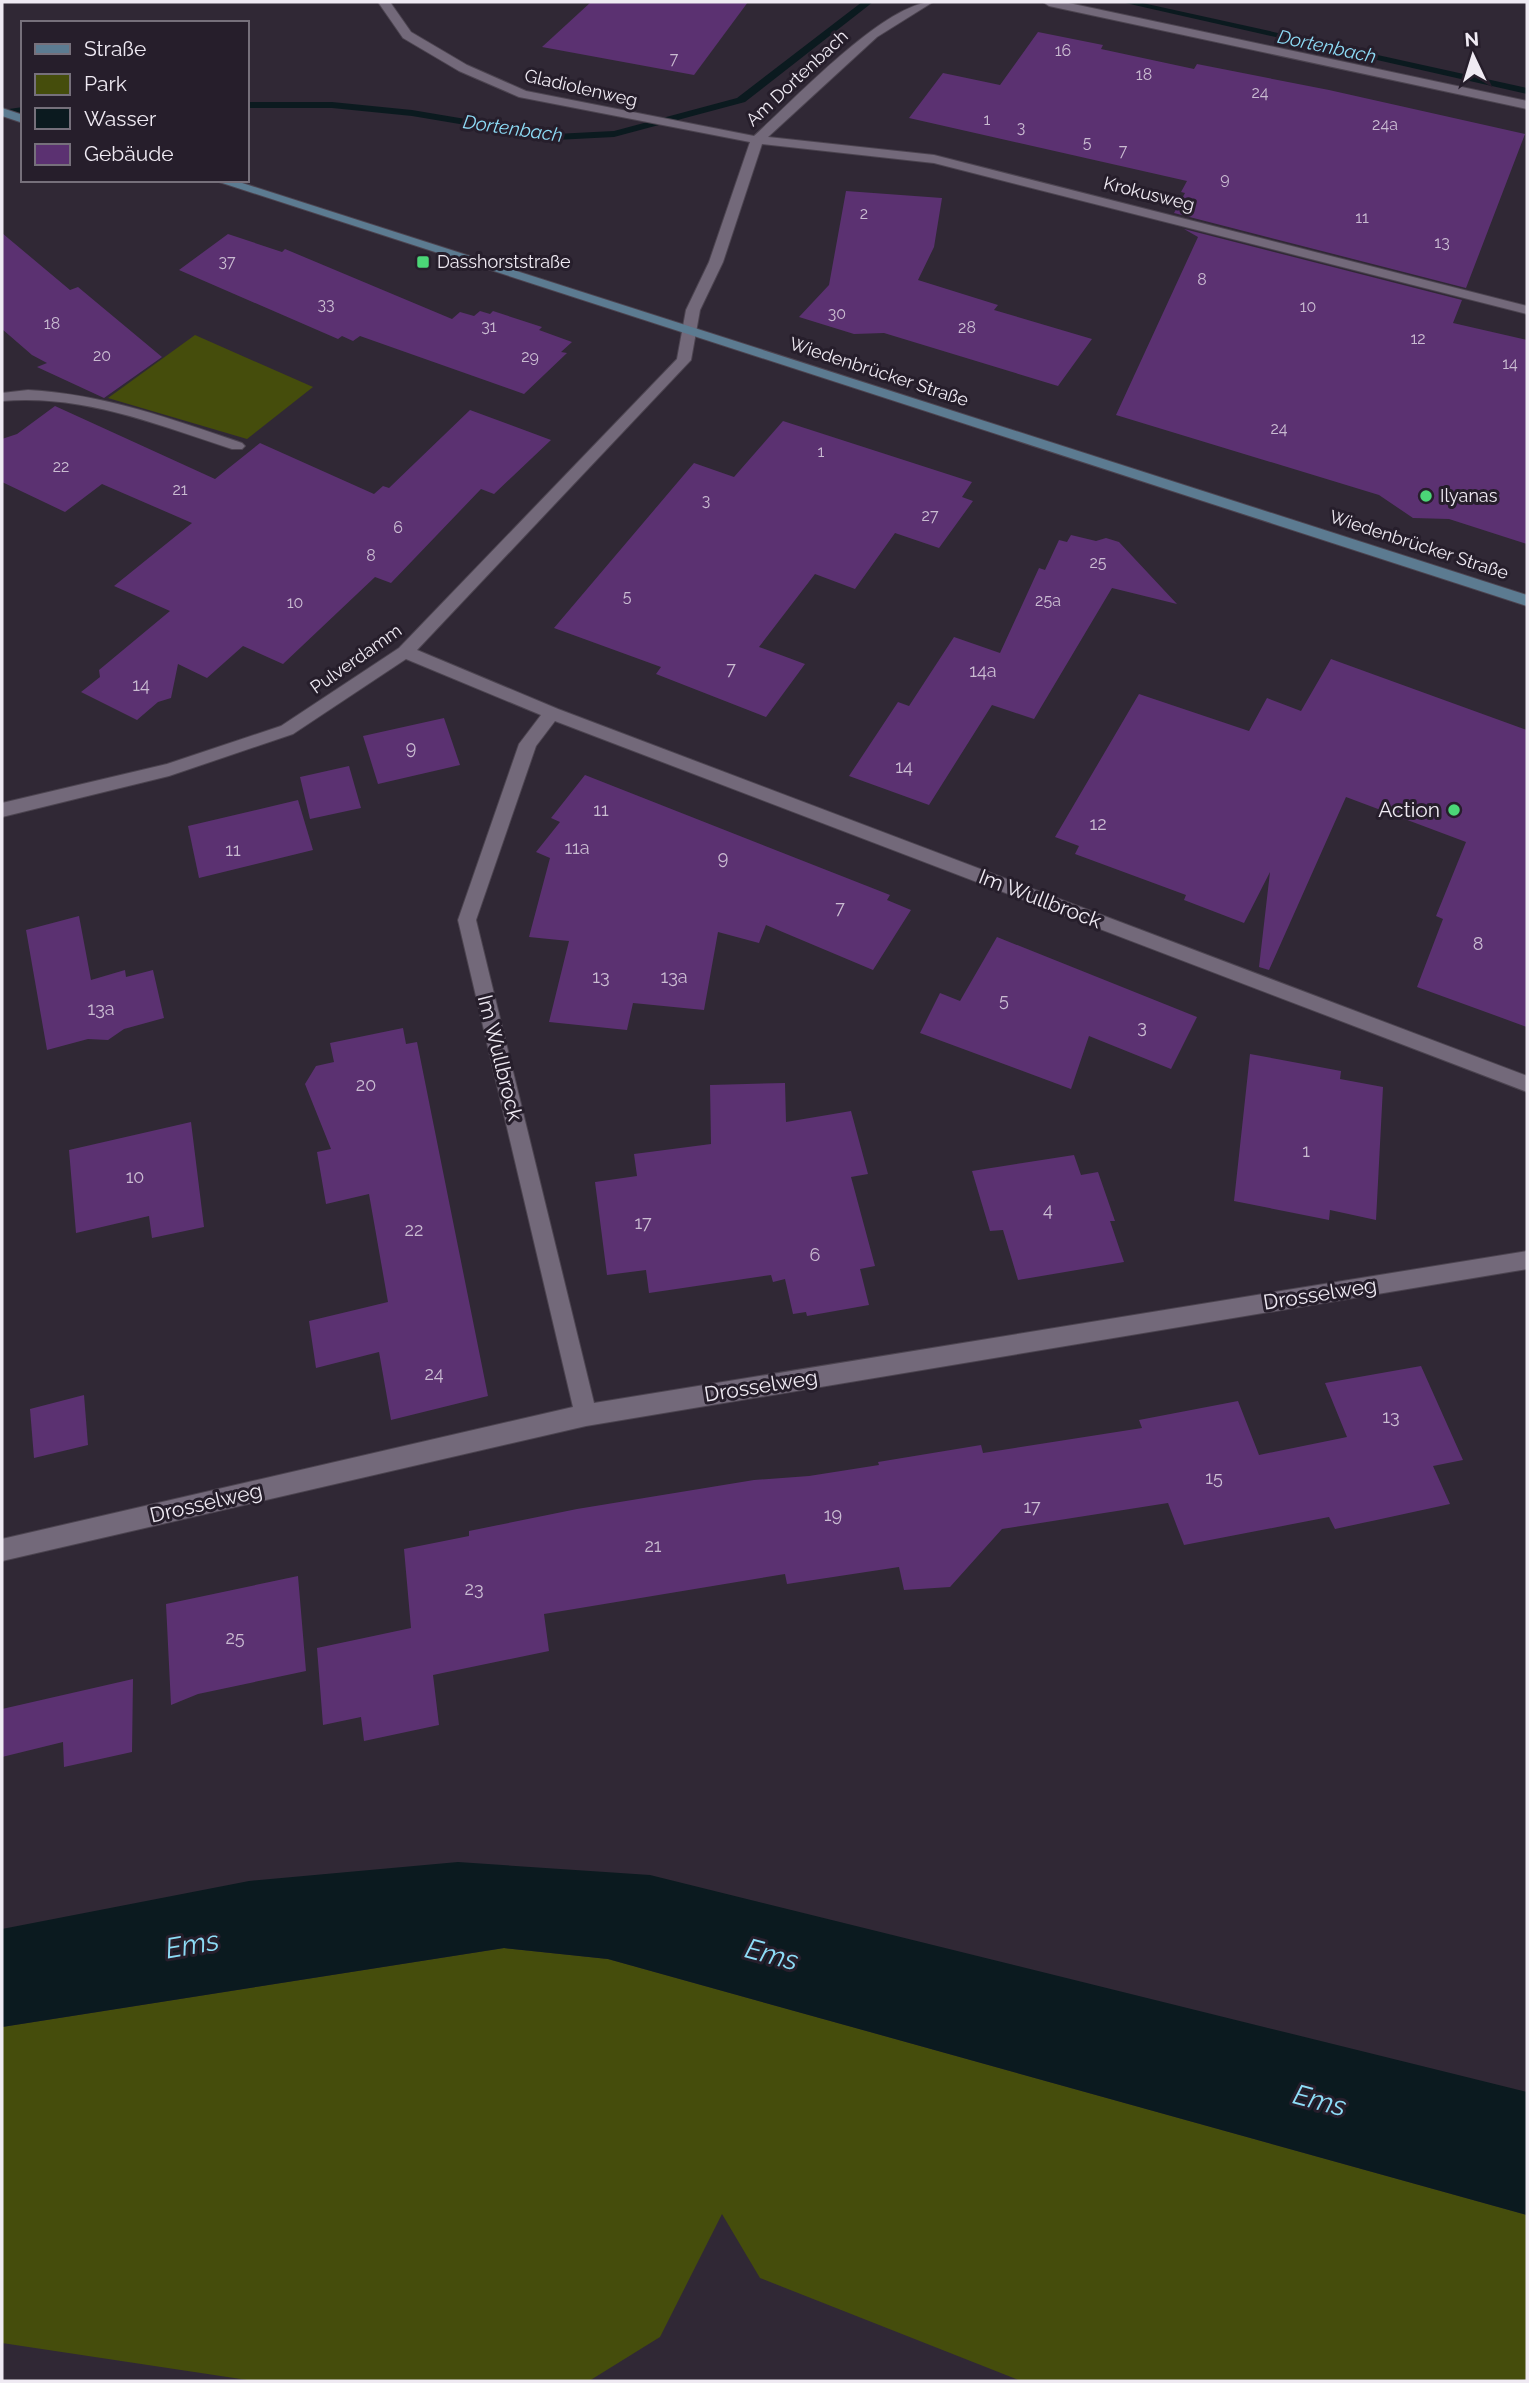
<svg xmlns="http://www.w3.org/2000/svg" width="1529" height="2383" font-family="Raleway,sans-serif">
<style>
.green{fill:#454d0c}
.water{fill:#0b1a1f}
.lines{fill:none;stroke-linecap:round;stroke-linejoin:round}
.stream{fill:#0b1a1f;fill-rule:evenodd}
.building{fill:#5b3171}
.lane-casing{stroke:#4c4450;stroke-width:2}
.street-casing{stroke:#4c4450;stroke-width:2}
.secondary-casing{stroke:#4c4450;stroke-width:2}
.lane{fill:#73697a;fill-rule:evenodd}
.street{fill:#73697a;fill-rule:evenodd}
.secondary{fill:#5c7b91;fill-rule:evenodd}
.poi-dot{fill:#4bd677;stroke:#261e2b;stroke-width:2.5}
.labels{text-anchor:middle;stroke-width:6;stroke-linejoin:round;paint-order:stroke}
.far-number-label{font-size:16px;fill:#cabcd2}
.far-street-label{font-size:18px;fill:#efeaf3;stroke:#261e2b}
.far-poi-label{font-size:18px;fill:#efeaf3;stroke:#261e2b;text-anchor:start}
.number-label{font-size:18px;fill:#cabcd2}
.far-water-label{font-size:19px;font-style:italic;fill:#8ddcf6;stroke:#261e2b}
.poi-label{font-size:21px;fill:#efeaf3;stroke:#261e2b;text-anchor:end}
.street-label{font-size:21px;fill:#efeaf3;stroke:#261e2b}
.near-water-label{font-size:28px;font-style:italic;fill:#8ddcf6;stroke:#261e2b}
</style>
<rect width="100%" height="100%" fill="#302835"/>
<g class="green">
<polygon points="195,335 313,387 247,439 108,398"/>
<polygon points="504,1948 608,1959 1527,2215 1527,2381 1021,2381 760,2278 722,2214 660,2337 589,2381 254,2381 2,2343 2,2027"/>
</g>
<polygon class="water" points="458,1862 650,1875 1527,2092 1527,2215 608,1959 504,1948 2,2027 2,1929 249,1881"/>
<g class="lines">
<g class="stream">
<polygon points="862,2 873,2 745,102 614,137 555,140 412,116 332,108 247,108 247,102 332,102 412,110 555,134 614,131 737,98"/>
<polygon points="1121,2 1138,2 1527,88 1527,94"/>
<polygon points="23,107 23,113 2,116 2,110"/>
</g>
</g>
<g class="building">
<polygon points="591,2 748,2 694,75 542,47"/>
<polygon points="1038,32 1103,45 1101,49 1194,69 1197,64 1329,90 1525,134 1466,288 1174,213 1185,193 1181,192 1187,181 909,118 943,73 1000,85"/>
<polygon points="846,191 942,198 934,247 918,280 998,305 994,310 1092,339 1058,386 884,333 854,334 799,317 829,285"/>
<polygon points="1184,229 1462,300 1453,323 1527,340 1527,544 1449,519 1413,518 1379,495 1116,415 1198,237"/>
<polygon points="2,233 70,290 78,287 162,357 104,398 37,367 47,363 32,355 2,329"/>
<polygon points="228,234 282,252 285,249 452,319 460,312 474,316 480,311 490,314 493,311 542,327 539,330 572,342 561,352 567,353 524,394 360,336 353,341 342,336 338,339 179,270"/>
<polygon points="55,406 215,479 260,443 374,494 383,486 389,488 470,410 551,440 494,494 481,489 391,583 375,577 283,664 243,646 207,678 178,664 171,698 158,702 137,720 81,692 100,677 99,670 170,611 114,586 192,523 102,484 65,512 2,482 2,439 17,434"/>
<polygon points="783,421 972,482 962,497 973,501 939,548 895,533 855,589 815,574 759,647 805,664 766,717 656,674 661,667 554,628 694,463 734,477"/>
<polygon points="1071,535 1096,541 1106,538 1119,542 1177,604 1112,588 1034,719 992,705 929,805 849,776 898,702 909,706 954,637 1000,653 1039,568 1045,570 1059,540 1067,542"/>
<polygon points="1331,659 1527,730 1527,1027 1417,987 1443,919 1436,916 1466,842 1346,797 1269,970 1259,967 1270,872 1244,923 1184,900 1186,895 1075,854 1079,846 1055,837 1139,694 1249,731 1267,698 1301,711"/>
<polygon points="444,718 460,765 378,784 363,736"/>
<polygon points="349,766 361,808 310,819 300,777"/>
<polygon points="585,775 890,895 887,900 911,910 873,970 766,925 759,943 718,932 704,1010 633,1003 627,1030 549,1022 569,941 529,937 550,858 536,852 560,822 551,818"/>
<polygon points="298,800 313,850 199,878 188,826"/>
<polygon points="79,916 91,980 125,970 126,977 153,970 164,1018 124,1029 108,1040 88,1039 47,1050 26,930"/>
<polygon points="997,937 1197,1017 1171,1069 1089,1036 1071,1089 920,1033 940,993 960,1001"/>
<polygon points="403,1028 406,1044 417,1042 488,1396 391,1420 379,1352 316,1368 309,1321 388,1302 369,1194 326,1204 317,1152 331,1149 305,1084 316,1066 334,1062 330,1043"/>
<polygon points="1250,1054 1341,1071 1340,1079 1383,1087 1376,1220 1330,1210 1329,1220 1234,1201"/>
<polygon points="785,1083 786,1122 851,1111 868,1174 851,1177 875,1266 860,1269 869,1305 807,1316 806,1312 793,1314 785,1279 773,1282 771,1275 649,1293 646,1270 607,1275 595,1182 637,1176 634,1154 711,1144 710,1085"/>
<polygon points="191,1122 204,1227 152,1238 149,1216 76,1233 69,1150"/>
<polygon points="1074,1155 1081,1175 1098,1172 1115,1221 1110,1221 1124,1262 1018,1280 1003,1230 990,1231 972,1171"/>
<polygon points="1421,1366 1463,1460 1433,1466 1450,1504 1335,1529 1329,1517 1184,1545 1168,1503 1002,1529 950,1587 904,1590 899,1567 787,1584 785,1574 544,1614 549,1651 433,1675 439,1725 364,1741 361,1717 323,1725 317,1648 411,1628 404,1549 469,1536 469,1531 577,1509 754,1480 809,1476 879,1465 878,1462 981,1445 983,1453 1142,1428 1139,1420 1238,1401 1259,1455 1347,1437 1325,1383"/>
<polygon points="84,1395 88,1445 34,1458 30,1409"/>
<polygon points="298,1576 306,1671 198,1694 171,1705 166,1604"/>
<polygon points="133,1679 132,1752 64,1767 63,1742 2,1757 2,1709"/>
</g>
<g class="lines">
<g class="lane-casing">
<path id="lane" d="M28,390C103,394 172,419 242,443L245,446L242,449H232C156,424 82,394 2,401V393Z"/>
</g>
<g class="street-casing">
<g id="street">
<path d="M378,2H390L411,32L467,65L526,91L754,136C792,102 885,2 933,2L877,37L768,137L934,155L1527,306V314L934,163L762,144L723,262L700,310L691,360L417,650L558,709L1527,1076V1092L555,721L536,746L476,920L594,1403L1527,1251V1269L586,1426L2,1561V1539L573,1407L458,920L519,744L541,715L406,659L293,734L169,776L2,817V803L167,764L281,726L399,648L677,359L686,310L709,262L750,142L519,97L459,71L403,38Z"/>
<polygon points="1043,2 1064,2 1527,101 1527,109 1049,6"/>
</g>
</g>
<g class="secondary-casing">
<g id="secondary">
<polygon points="2,108 23,115 23,123 2,116"/>
<polygon points="213,180 233,180 1527,595 1527,606"/>
</g>
</g>
<use href="#lane" class="lane"/>
<use href="#street" class="street"/>
<use href="#secondary" class="secondary"/>
</g>
<g class="poi-dot">
<rect x="416" y="255" width="14" height="14" rx="3.5"/>
<circle cx="1426" cy="496" r="7"/>
<circle cx="1454" cy="810" r="7"/>
</g>
<g class="labels">
<g class="far-number-label">
<text x="1063" y="56">16</text>
<text x="674" y="64">7</text>
<text x="1144" y="80">18</text>
<text x="1260" y="98">24</text>
<text x="987" y="125">1</text>
<text x="1385" y="130">24a</text>
<text x="1021" y="133">3</text>
<text x="1087" y="148">5</text>
<text x="1123" y="156">7</text>
<text x="1225" y="184">9</text>
<text x="864" y="219">2</text>
<text x="1362" y="223">11</text>
<text x="1442" y="248">13</text>
<text x="227" y="267">37</text>
<text x="1202" y="285">8</text>
<text x="326" y="310">33</text>
<text x="1308" y="312">10</text>
<text x="837" y="319">30</text>
<text x="52" y="329">18</text>
<text x="489" y="332">31</text>
<text x="967" y="333">28</text>
<text x="1418" y="344">12</text>
<text x="102" y="361">20</text>
<text x="530" y="362">29</text>
<text x="1510" y="369">14</text>
<text x="1279" y="434">24</text>
<text x="821" y="457">1</text>
<text x="61" y="472">22</text>
<text x="180" y="495">21</text>
<text x="706" y="506">3</text>
<text x="930" y="521">27</text>
<text x="398" y="533">6</text>
<text x="371" y="561">8</text>
<text x="1098" y="568">25</text>
<text x="627" y="602">5</text>
<text x="1048" y="606">25a</text>
<text x="295" y="608">10</text>
</g>
<g class="far-street-label">
<text transform="translate(797 78) rotate(-43)" y="6">Am Dortenbach</text>
<text transform="translate(581 88) rotate(13)" y="6">Gladiolenweg</text>
<text transform="translate(1149 194) rotate(14)" y="6">Krokusweg</text>
<text transform="translate(879 372) rotate(18)" y="6">Wiedenbrücker Straße</text>
<text transform="translate(1419 545) rotate(18)" y="6">Wiedenbrücker Straße</text>
<text transform="translate(356 659) rotate(-35)" y="6">Pulverdamm</text>
</g>
<g class="far-poi-label">
<text x="437" y="268">Dasshorststraße</text>
<text x="1440" y="502">Ilyanas</text>
</g>
<g class="number-label">
<text x="731" y="675">7</text>
<text x="983" y="677">14a</text>
<text x="141" y="691">14</text>
<text x="411" y="754">9</text>
<text x="904" y="773">14</text>
<text x="601" y="816">11</text>
<text x="1098" y="830">12</text>
<text x="577" y="854">11a</text>
<text x="233" y="856">11</text>
<text x="723" y="864">9</text>
<text x="840" y="914">7</text>
<text x="1478" y="950">8</text>
<text x="601" y="983">13</text>
<text x="674" y="983">13a</text>
<text x="1004" y="1006">5</text>
<text x="101" y="1015">13a</text>
<text x="1142" y="1033">3</text>
<text x="366" y="1091">20</text>
<text x="1306" y="1157">1</text>
<text x="135" y="1183">10</text>
<text x="1048" y="1216">4</text>
<text x="643" y="1229">17</text>
<text x="414" y="1236">22</text>
<text x="815" y="1261">6</text>
<text x="434" y="1380">24</text>
<text x="1391" y="1423">13</text>
<text x="1214" y="1484">15</text>
<text x="1032" y="1513">17</text>
<text x="833" y="1521">19</text>
<text x="653" y="1552">21</text>
<text x="474" y="1595">23</text>
<text x="235" y="1644">25</text>
</g>
<g class="far-water-label">
<text transform="translate(1327 46) rotate(12)" y="7">Dortenbach</text>
<text transform="translate(513 128) rotate(8)" y="7">Dortenbach</text>
</g>
<g class="poi-label">
<text x="1440" y="817">Action</text>
</g>
<g class="street-label">
<text transform="translate(1040 899) rotate(21)" y="7">Im Wullbrock</text>
<text transform="translate(500 1058) rotate(76)" y="7">Im Wullbrock</text>
<text transform="translate(1320 1294) rotate(-9)" y="7">Drosselweg</text>
<text transform="translate(761 1386) rotate(-9)" y="7">Drosselweg</text>
<text transform="translate(206 1503) rotate(-13)" y="7">Drosselweg</text>
</g>
<g class="near-water-label">
<text transform="translate(192 1944) rotate(-10)" y="10">Ems</text>
<text transform="translate(772 1954) rotate(15)" y="10">Ems</text>
<text transform="translate(1320 2100) rotate(15)" y="10">Ems</text>
</g>
</g>
<rect width="1529" height="2383" fill="none" stroke="#efeaf3" stroke-width="7"/>
<rect x="21" y="21" width="228" height="161" fill="#261e2b" stroke="#76707b" stroke-width="2"/>
<rect x="35" y="44" width="35" height="10" fill="#5c7b91" stroke="#76707b" stroke-width="2"/>
<text x="84" y="56" font-size="21" fill="#efeaf3">Straße</text>
<rect x="35" y="74" width="35" height="21" fill="#454d0c" stroke="#76707b" stroke-width="2"/>
<text x="84" y="91" font-size="21" fill="#efeaf3">Park</text>
<rect x="35" y="108" width="35" height="21" fill="#0b1a1f" stroke="#76707b" stroke-width="2"/>
<text x="84" y="126" font-size="21" fill="#efeaf3">Wasser</text>
<rect x="35" y="144" width="35" height="21" fill="#5b3171" stroke="#76707b" stroke-width="2"/>
<text x="84" y="161" font-size="21" fill="#efeaf3">Gebäude</text>
<g transform="translate(1473 56) rotate(356)" stroke="#261e2b" stroke-width="5" paint-order="stroke">
<path d="M0-5L12 26L0 18L-12 26Z" fill="#efeaf3"/>
<text y="-10" font-size="19" font-weight="bold" text-anchor="middle" fill="#efeaf3">N</text>
</g>
</svg>
